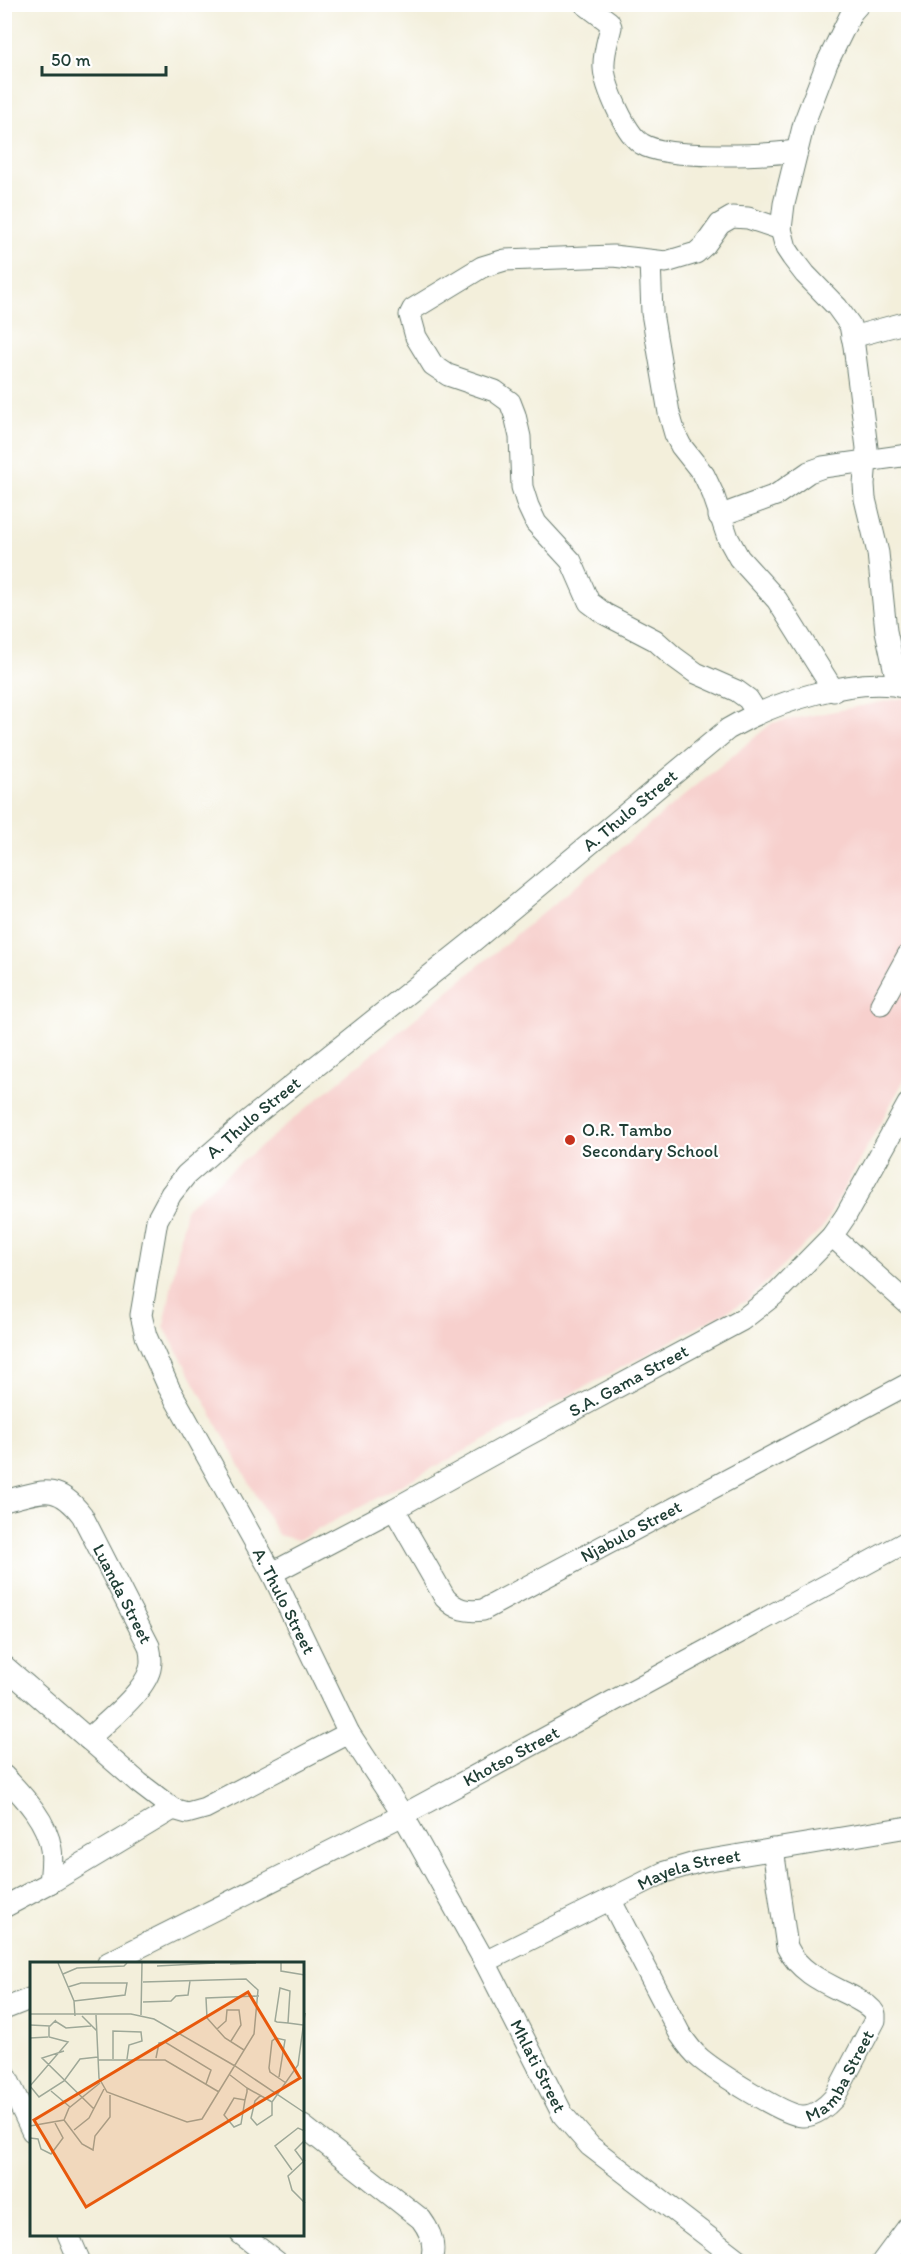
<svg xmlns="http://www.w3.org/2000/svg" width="913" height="2266" font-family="Itim,sans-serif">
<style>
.built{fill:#f7d0cd}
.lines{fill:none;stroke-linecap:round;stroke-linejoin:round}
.minor-casing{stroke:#697b6e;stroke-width:23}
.minor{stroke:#fff;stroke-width:21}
.poi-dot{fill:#c8321e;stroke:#fff;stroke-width:2}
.labels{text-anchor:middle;stroke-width:4.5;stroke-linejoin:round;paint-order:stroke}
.street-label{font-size:18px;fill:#1f3d34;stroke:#fff}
.poi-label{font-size:18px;fill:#1f3d34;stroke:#fff;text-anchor:start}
.inset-road{fill:none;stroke:#9ea898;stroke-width:1.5}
.view{fill:#e8590c;fill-opacity:0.15;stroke:#e8590c;stroke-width:3}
.inset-edge{fill:none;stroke:#1f3d34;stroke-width:3}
</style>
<rect width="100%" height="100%" fill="#fff"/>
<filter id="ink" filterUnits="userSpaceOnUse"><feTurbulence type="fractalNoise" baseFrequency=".0167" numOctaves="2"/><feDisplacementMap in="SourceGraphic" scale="12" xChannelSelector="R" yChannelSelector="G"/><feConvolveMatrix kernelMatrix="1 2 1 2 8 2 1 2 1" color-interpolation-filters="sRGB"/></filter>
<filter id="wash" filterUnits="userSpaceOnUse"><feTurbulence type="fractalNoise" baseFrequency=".008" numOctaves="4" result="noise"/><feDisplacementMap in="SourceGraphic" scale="24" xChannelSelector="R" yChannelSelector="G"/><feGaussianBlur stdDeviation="1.35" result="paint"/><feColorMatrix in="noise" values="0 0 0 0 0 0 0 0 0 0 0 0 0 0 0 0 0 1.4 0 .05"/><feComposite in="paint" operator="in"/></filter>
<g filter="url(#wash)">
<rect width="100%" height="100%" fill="#f3efdb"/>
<polygon class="built" points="908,697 908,1073 822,1228 748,1300 298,1540 278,1535 164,1327 186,1208 772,723"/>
</g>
<g filter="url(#ink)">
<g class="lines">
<g class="minor-casing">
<g id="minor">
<path d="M585,4L609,22L611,27C608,40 603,54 604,68C605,86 626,135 642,144C667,160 765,155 797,151"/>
<polyline points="859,4 852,12 827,63 804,123 784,204 781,229 786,248 792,257 805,274 837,307 850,325 854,346 867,448 864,484 865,499 878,553 886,631 898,686"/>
<polyline points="650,261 652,313 669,413 675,434 681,446 704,475 713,494 728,538 739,558 777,600 834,691"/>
<polyline points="852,337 908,322"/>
<polyline points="719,516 776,495 809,472 823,467 908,455"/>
<polyline points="757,713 748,699 737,691 696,673 674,657 655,640 605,614 589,602 571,561 536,523 528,506 522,487 520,437 515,415 510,402 495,391 448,375 433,365 416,337 410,315 413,309 482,267 505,260 613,256 666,262 696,253 705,245 720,224 732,217 748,218 781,229"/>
<polyline points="881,1004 908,955"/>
<polyline points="832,1236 908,1304"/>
<path id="s1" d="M4,1501C41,1492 56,1481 82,1515L149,1646C151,1654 152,1661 150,1669C144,1693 106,1722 88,1739"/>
<path id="s2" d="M394,1509L445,1598C456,1610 467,1612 483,1610L908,1384"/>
<path id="s3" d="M272,1573L394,1509L524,1437L742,1320L774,1295L832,1236L845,1217L908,1104"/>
<polyline points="4,1666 139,1783 173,1809 187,1813 205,1808 349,1733"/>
<path d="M4,1776C23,1796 47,1820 51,1849C53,1860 51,1871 50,1883"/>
<path id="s4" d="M610,1899L680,2034C686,2043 692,2052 701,2059C717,2072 783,2115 802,2116C814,2117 827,2106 834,2098L875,2020V2014C870,2005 861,2002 853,1997C828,1984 800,1974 787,1947L773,1849"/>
<polyline points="4,1907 55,1880 173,1809"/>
<path id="s5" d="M485,1962L665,1872L698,1862L908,1827"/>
<path id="s6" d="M108,1963L403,1815L908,1541"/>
<polyline points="4,2009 32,1998"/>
<polyline points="4,2071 32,2131"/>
<path d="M303,2126L421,2219C430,2231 437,2247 430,2262"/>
<polyline points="68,2234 80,2262"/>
<polyline points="241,2234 277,2262"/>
<path id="s7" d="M741,2262L590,2146L563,2115L485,1962L403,1815L349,1733L272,1573L169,1388L146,1336L141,1315L157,1220L171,1194L186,1175L250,1119L472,942L728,729C773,703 857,674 908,688"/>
<polyline points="882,2262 908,2227"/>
</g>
</g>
<use href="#minor" class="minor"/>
</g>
</g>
<circle class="poi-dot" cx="570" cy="1140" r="6"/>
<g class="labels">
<g class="street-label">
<text dy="6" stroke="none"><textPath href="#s7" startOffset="1862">A. Thulo Street</textPath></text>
<text dy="6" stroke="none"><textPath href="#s7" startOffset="1376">A. Thulo Street</textPath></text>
<text dy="6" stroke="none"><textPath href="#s3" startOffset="405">S.A. Gama Street</textPath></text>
<text dy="6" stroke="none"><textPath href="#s2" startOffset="312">Njabulo Street</textPath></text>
<text dy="6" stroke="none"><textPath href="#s1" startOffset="176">Luanda Street</textPath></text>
<text transform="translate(284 1601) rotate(63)" y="6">A. Thulo Street</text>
<text dy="6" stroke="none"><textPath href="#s6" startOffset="453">Khotso Street</textPath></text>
<text dy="6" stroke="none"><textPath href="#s5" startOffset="225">Mayela Street</textPath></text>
<text transform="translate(538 2066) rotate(63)" y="6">Mhlati Street</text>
<text dy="6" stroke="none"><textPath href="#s4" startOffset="360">Mamba Street</textPath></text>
</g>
<g class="poi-label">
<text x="582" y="1136">O.R. Tambo<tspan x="582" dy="21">Secondary School</tspan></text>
</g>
</g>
<g transform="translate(30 1962)">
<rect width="274" height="274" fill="#f3efdb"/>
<path class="inset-road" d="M28,1L44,39L45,54M251,1V9L275,13M200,2L226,1M127,4L185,1M33,12L47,6L94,4L97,1M38,25L51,21H97L95,33L44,39M113,40L141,39L146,34L158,33L160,19M0,52H101L124,57L205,104L275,151M66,53L69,116L77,130L157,160L172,157L224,72L228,28L216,17L113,20M111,53L112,1M52,54L67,69M25,59L36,66L61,64M258,61L260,29L250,26L245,59L247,60L258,61L273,63M0,63L20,64L26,58M19,64V75L38,80L0,124L9,135L34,119L50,97L68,95M187,67L196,59L197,48H209L211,63L201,79M0,76L18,75M214,88L195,76L177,56L176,36L229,34M34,89L12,96L64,147M126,96L129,81L135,80L181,108L176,122M83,97V69L111,70L112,79L99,83L97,97M68,98H135L189,130M200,113L217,126V130L215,138L211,162L204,165L194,153L204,136L215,138M249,115L255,78L246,76L242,79L239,106L240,110L256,121M217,126L242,140M21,129L40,145M231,133L225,139L221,156L227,163L242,153V140L268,103L275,51M34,158L52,182L63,188L65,174L80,155V133M0,164L34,158L39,146L70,121M44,168L59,156L74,127M0,176L8,177L11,187L21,192L33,176L25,161M275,198L258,214L262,228L275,241M273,199L265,188L275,178M262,208L245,184L268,166L275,169"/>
<path class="view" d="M218,30L270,116L56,245L4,158Z"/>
<rect width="274" height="274" class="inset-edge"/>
</g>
<rect width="913" height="2266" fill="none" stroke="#fff" stroke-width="24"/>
<path d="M42 66v9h124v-9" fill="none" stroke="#1f3d34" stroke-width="3"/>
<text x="51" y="66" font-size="18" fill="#1f3d34" stroke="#ffffff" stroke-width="4.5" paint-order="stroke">50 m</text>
</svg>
